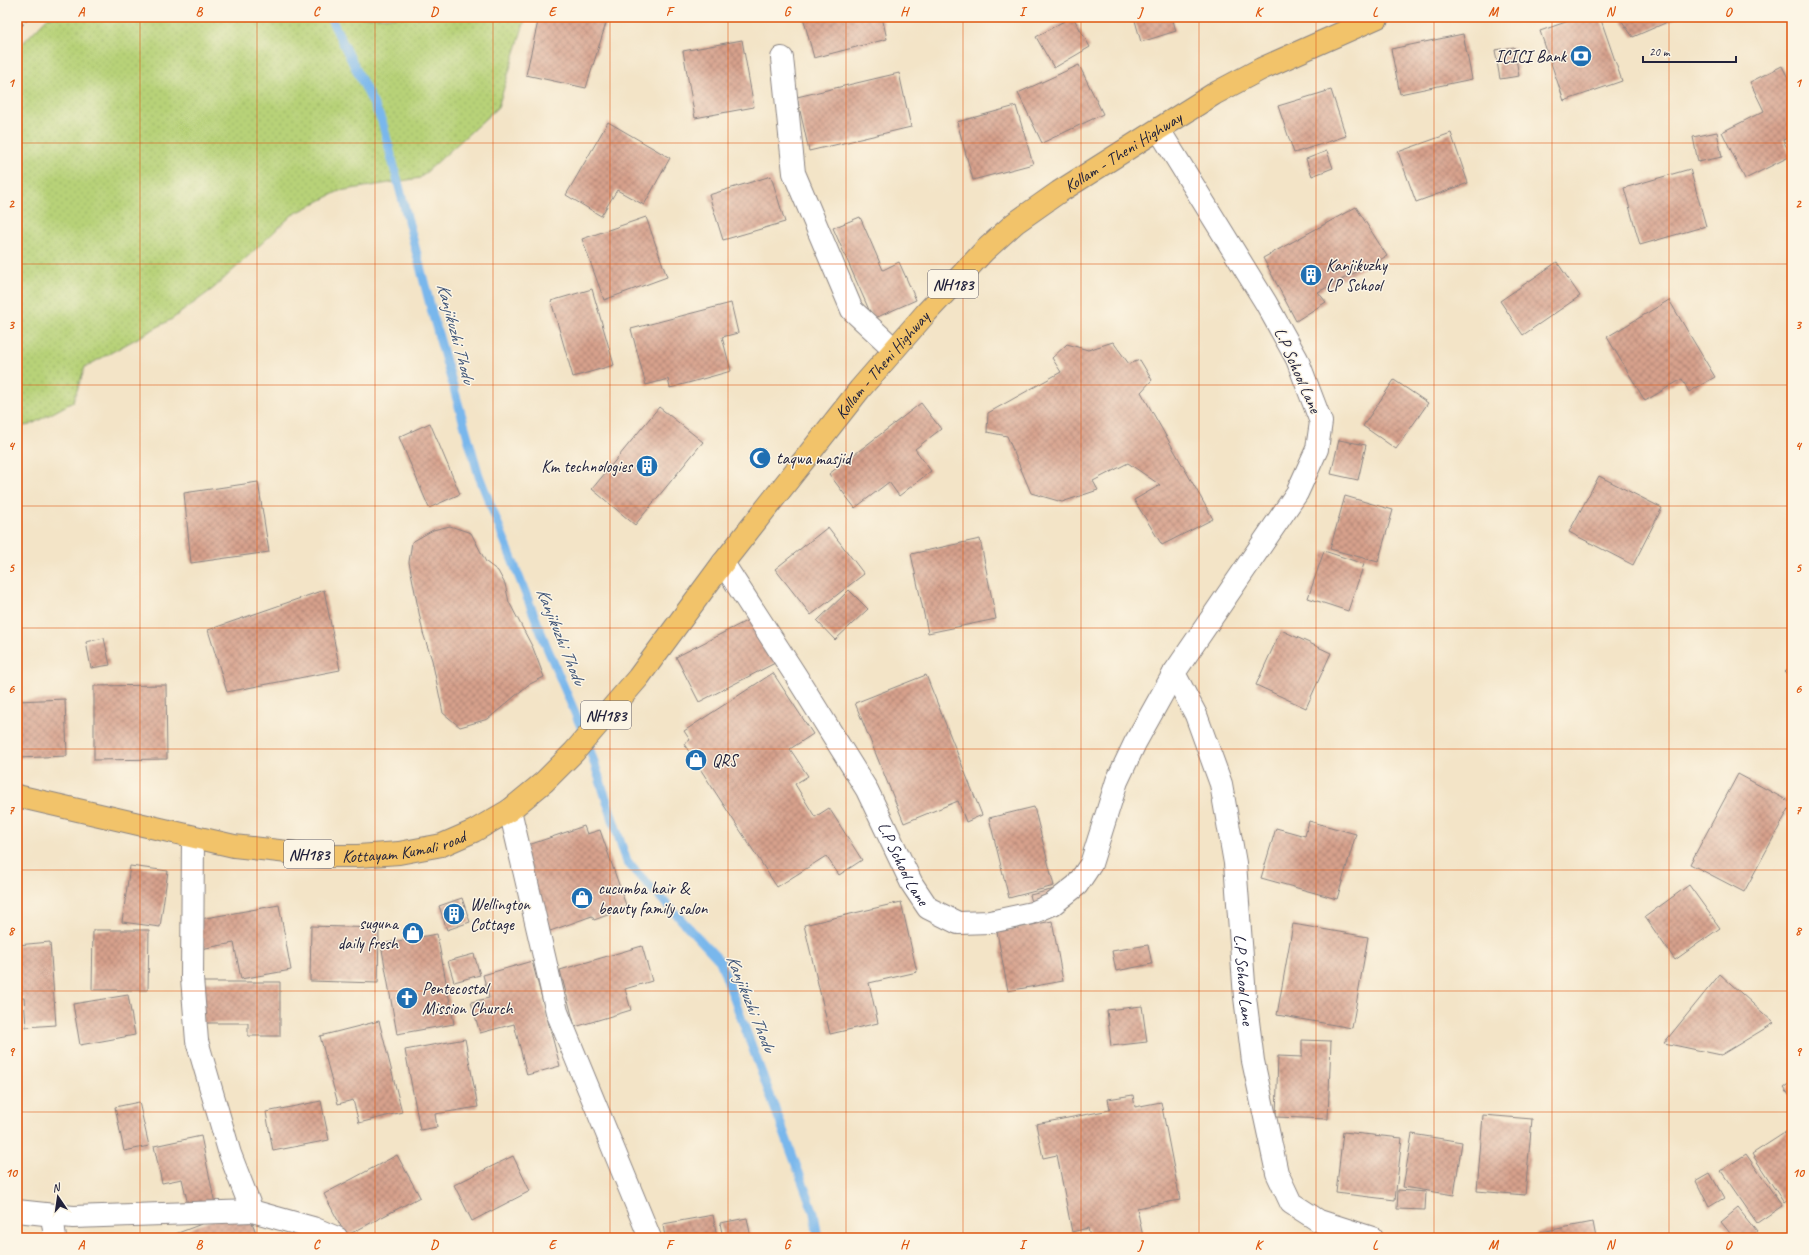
<svg xmlns="http://www.w3.org/2000/svg" width="1809" height="1255" font-family="Caveat,sans-serif">
<style>
.grass{fill:url(#grass-dots);stroke:#6c7a5a}
.lines{fill:none;stroke-linecap:round;stroke-linejoin:round}
.stream{stroke:#79b7ec;stroke-width:9}
.building{fill:url(#building-cross-hatch)}
.street-casing{stroke:#8a8381;stroke-width:24}
.highway-casing{stroke:#8a8381;stroke-width:24}
.path{stroke:#8a8381;stroke-width:2.5;stroke-dasharray:3 3;stroke-linecap:butt}
.street{stroke:#fff;stroke-width:22}
.highway{stroke:#f2c36a;stroke-width:22}
.grid{fill:none;stroke:#de560e;stroke-width:1;stroke-opacity:0.55}
.labels{text-anchor:middle;stroke-width:3;stroke-linejoin:round;paint-order:stroke}
.shield{fill:#fcf5e5;stroke:#63616e;stroke-width:1}
.shield-label{font-size:16px;font-weight:bold;fill:#22223b}
.poi-label{font-size:17px;fill:#22223b;stroke:#fcf5e5;text-anchor:start}
.street-label{font-size:17px;fill:#22223b;stroke:#fcf5e5}
.water-label{font-size:18px;font-style:italic;fill:#405679;stroke:#fcf5e5}
.neatline{fill:none;stroke:#de560e;stroke-width:1.5}
.grid-label{font-size:13px;text-anchor:middle;font-weight:bold;fill:#de560e}
</style>
<defs>
<pattern id="grass-dots" width="8" height="8" patternUnits="userSpaceOnUse"><rect width="8" height="8" fill="#b7d278"/><path d="M2 2h.1M6 6h.1" fill="none" stroke="#9db469" stroke-width="1.8" stroke-linecap="round"/></pattern>
<pattern id="building-cross-hatch" width="8" height="8" patternUnits="userSpaceOnUse"><rect width="8" height="8" fill="#d7a18c"/><path d="M0 0l8 8M0 8l8-8" fill="none" stroke="#ae8374"/></pattern>
</defs>
<rect width="100%" height="100%" fill="#fcf5e5"/>
<filter id="ink" filterUnits="userSpaceOnUse"><feTurbulence type="fractalNoise" baseFrequency=".025" numOctaves="2"/><feDisplacementMap in="SourceGraphic" scale="8" xChannelSelector="R" yChannelSelector="G"/><feConvolveMatrix kernelMatrix="1 2 1 2 8 2 1 2 1" color-interpolation-filters="sRGB"/></filter>
<filter id="wash" filterUnits="userSpaceOnUse"><feTurbulence type="fractalNoise" baseFrequency=".012" numOctaves="4" result="noise"/><feDisplacementMap in="SourceGraphic" scale="16" xChannelSelector="R" yChannelSelector="G"/><feGaussianBlur stdDeviation="0.9" result="paint"/><feColorMatrix in="noise" values="0 0 0 0 0 0 0 0 0 0 0 0 0 0 0 0 0 1.4 0 .05"/><feComposite in="paint" operator="in"/></filter>
<g filter="url(#wash)">
<rect width="100%" height="100%" fill="#f3e4c7"/>
<polygon class="grass" points="48,17 526,17 498,107 420,178 339,191 292,215 214,288 172,319 85,367 73,402 30,425 17,427 17,49"/>
<g class="lines">
<polyline class="stream" points="330,17 382,121 433,316 479,476 546,645 587,741 627,862 720,961 814,1213 818,1238"/>
</g>
<g id="blocks">
<g class="building">
<polygon points="539,17 600,17 607,20 586,88 526,75"/>
<polygon points="803,17 882,17 887,39 814,58"/>
<polygon points="1071,17 1073,17 1090,47 1054,68 1036,37"/>
<polygon points="1134,17 1172,17 1176,31 1141,42"/>
<polygon points="1580,17 1600,17 1622,81 1564,101 1540,31"/>
<polygon points="1619,17 1679,17 1633,37"/>
<polygon points="1463,34 1472,79 1400,94 1391,49"/>
<polygon points="742,40 754,107 695,118 683,51"/>
<polygon points="1514,47 1519,76 1500,79 1495,50"/>
<polygon points="1079,65 1103,114 1042,143 1018,93"/>
<polygon points="1782,66 1792,86 1792,136 1783,140 1791,156 1745,179 1722,132 1764,111 1750,82"/>
<polygon points="899,73 911,127 809,151 797,97"/>
<polygon points="1331,90 1346,136 1294,153 1278,106"/>
<polygon points="1016,106 1033,164 973,180 957,122"/>
<polygon points="608,122 670,158 644,205 617,190 601,216 566,195"/>
<polygon points="1717,132 1722,157 1698,162 1693,137"/>
<polygon points="1451,133 1468,183 1416,202 1398,152"/>
<polygon points="1327,151 1333,168 1312,176 1306,159"/>
<polygon points="1690,169 1706,226 1640,245 1624,188"/>
<polygon points="771,176 785,222 723,240 709,195"/>
<polygon points="1356,207 1387,256 1318,292 1326,302 1296,321 1263,258"/>
<polygon points="646,217 667,277 604,300 582,239"/>
<polygon points="860,217 883,270 899,262 916,300 873,319 833,228"/>
<polygon points="1557,262 1580,296 1523,335 1500,301"/>
<polygon points="592,289 614,365 573,377 551,301"/>
<polygon points="1669,300 1715,377 1689,392 1682,379 1645,401 1607,337"/>
<polygon points="731,303 738,333 722,337 731,371 670,388 668,379 646,385 631,329"/>
<polygon points="1113,342 1129,364 1140,360 1152,380 1141,392 1213,519 1162,545 1134,500 1160,485 1128,463 1093,481 1098,490 1062,502 1031,493 1007,436 987,432 988,413 1061,372 1052,358 1067,344 1088,350"/>
<polygon points="1394,380 1428,403 1396,449 1363,426"/>
<polygon points="921,403 941,429 915,449 931,471 899,496 889,482 855,508 829,474"/>
<polygon points="659,407 703,442 635,525 592,489"/>
<polygon points="430,423 460,494 429,508 399,437"/>
<polygon points="1339,440 1366,445 1358,480 1331,474"/>
<polygon points="1599,476 1662,508 1633,565 1569,532"/>
<polygon points="258,482 269,552 191,563 184,493"/>
<polygon points="1345,496 1393,510 1378,562 1330,549"/>
<polygon points="450,526 471,533 486,562 498,571 505,584 509,602 533,648 544,677 528,685 488,719 460,727 443,713 432,660 423,633 409,562 412,542 433,530"/>
<polygon points="828,527 864,574 811,615 775,569"/>
<polygon points="980,539 996,619 928,633 911,554"/>
<polygon points="1324,551 1364,564 1348,611 1308,598"/>
<polygon points="324,590 340,670 227,692 208,630"/>
<polygon points="849,590 868,609 835,640 817,621"/>
<polygon points="754,617 777,662 699,702 676,657"/>
<polygon points="1281,630 1331,653 1306,708 1256,685"/>
<polygon points="104,638 110,665 91,668 86,642"/>
<polygon points="1792,666 1792,679 1785,672"/>
<polygon points="773,673 813,734 790,749 808,776 795,784 815,817 829,808 862,860 839,875 826,856 777,887 684,744 690,740 684,731"/>
<polygon points="926,675 982,815 966,822 958,801 904,823 855,703"/>
<polygon points="166,685 167,759 94,760 94,686"/>
<polygon points="65,699 67,756 17,758 17,701"/>
<polygon points="1738,774 1792,803 1744,892 1690,864"/>
<polygon points="1034,807 1054,886 1009,898 989,818"/>
<polygon points="1309,821 1356,834 1337,899 1261,878 1276,828 1305,836"/>
<polygon points="584,826 587,834 600,830 627,908 594,920 592,916 550,931 534,885 511,851"/>
<polygon points="130,866 168,871 160,927 122,922"/>
<polygon points="1689,885 1720,928 1675,960 1645,917"/>
<polygon points="1059,888 1035,913 1030,895"/>
<polygon points="462,898 470,922 447,930 439,906"/>
<polygon points="901,902 917,972 869,983 878,1023 830,1034 804,925"/>
<polygon points="279,905 291,970 241,979 234,943 200,949 195,920"/>
<polygon points="1052,921 1063,981 1008,991 997,932"/>
<polygon points="1293,924 1368,937 1352,1028 1277,1015"/>
<polygon points="311,926 379,928 378,983 310,981"/>
<polygon points="93,930 149,930 148,990 92,990"/>
<polygon points="437,934 454,1024 397,1034 381,944"/>
<polygon points="50,942 56,1025 26,1027 24,998 17,998 17,945"/>
<polygon points="1148,945 1152,964 1116,971 1112,951"/>
<polygon points="642,946 652,981 625,989 631,1010 575,1027 560,970"/>
<polygon points="474,954 480,975 454,982 448,961"/>
<polygon points="532,961 560,1066 527,1075 514,1024 480,1033 471,1002 489,998 483,975"/>
<polygon points="1720,974 1774,1023 1721,1055 1664,1043"/>
<polygon points="203,982 280,982 280,1036 248,1036 248,1023 202,1023"/>
<polygon points="128,995 135,1035 80,1045 73,1004"/>
<polygon points="1142,1006 1147,1042 1111,1046 1107,1010"/>
<polygon points="379,1021 402,1112 359,1123 353,1100 338,1104 320,1036"/>
<polygon points="465,1039 478,1107 435,1114 437,1127 420,1130 405,1050"/>
<polygon points="1302,1040 1331,1041 1328,1119 1276,1117 1278,1056 1302,1057"/>
<polygon points="1792,1082 1792,1099 1784,1088"/>
<polygon points="1133,1095 1135,1107 1161,1102 1180,1200 1137,1208 1143,1237 1090,1238 1088,1228 1072,1232 1057,1155 1043,1158 1036,1124 1110,1110 1108,1099"/>
<polygon points="321,1101 329,1140 273,1151 266,1112"/>
<polygon points="139,1102 149,1146 124,1151 115,1107"/>
<polygon points="1483,1115 1532,1119 1525,1195 1477,1191"/>
<polygon points="1789,1130 1792,1134 1792,1197 1784,1203 1752,1154"/>
<polygon points="1343,1132 1402,1138 1395,1200 1336,1193"/>
<polygon points="1412,1134 1462,1142 1454,1195 1403,1187"/>
<polygon points="201,1136 215,1204 189,1209 182,1179 162,1183 154,1146"/>
<polygon points="1746,1154 1782,1206 1757,1223 1721,1171"/>
<polygon points="397,1155 420,1197 346,1236 324,1194"/>
<polygon points="513,1156 530,1191 472,1221 454,1185"/>
<polygon points="1710,1173 1724,1198 1709,1207 1696,1181"/>
<polygon points="1398,1190 1426,1192 1425,1210 1397,1209"/>
<polygon points="246,1207 258,1238 165,1238"/>
<polygon points="1738,1208 1757,1232 1750,1238 1734,1238 1721,1222"/>
<polygon points="713,1215 717,1238 665,1238 663,1224"/>
<polygon points="747,1218 751,1238 723,1238 720,1223"/>
<polygon points="1593,1222 1596,1238 1537,1238 1536,1233"/>
</g>
</g>
</g>
<g filter="url(#ink)">
<use href="#blocks" fill-opacity="0" stroke="#8a8381" stroke-width="1"/>
<g class="lines">
<g class="street-casing">
<g id="street">
<polyline points="782,58 794,173 852,310 894,349"/>
<path id="s1" d="M723,563L796,676L867,790L912,884L928,908L958,923L990,922L1032,913L1053,904L1077,885L1091,864L1117,781L1135,743L1174,673L1297,493L1317,449L1321,422L1297,359L1266,303L1159,130"/>
<path id="s2" d="M1174,673L1196,715L1221,784L1235,863L1245,997L1253,1061L1277,1173L1291,1203L1319,1221L1372,1238"/>
<polyline points="510,810 557,1012 650,1238"/>
<polyline points="193,837 192,978 197,1041 230,1154 252,1211 313,1228 337,1238"/>
<polyline points="17,1211 73,1217 252,1211"/>
<polyline points="52,1215 55,1238"/>
</g>
</g>
<g class="highway-casing">
<g id="highway">
<path id="s3" d="M17,796L234,846L323,856H358L399,853L442,845L474,831L510,810L544,782L574,752L638,678L723,563L860,389L926,313L984,251L1015,223L1059,192L1214,94L1261,69L1378,17"/>
</g>
</g>
<polyline class="path" points="17,30 29,17"/>
<use href="#street" class="street"/>
<use href="#highway" class="highway"/>
</g>
</g>
<path class="grid" d="M140,17V1238M257,17V1238M375,17V1238M493,17V1238M610,17V1238M728,17V1238M846,17V1238M963,17V1238M1081,17V1238M1199,17V1238M1316,17V1238M1434,17V1238M1552,17V1238M1669,17V1238M17,143H1792M17,264H1792M17,385H1792M17,506H1792M17,628H1792M17,749H1792M17,870H1792M17,991H1792M17,1112H1792"/>
<defs>
<g id="bank-disc" transform="scale(1.15)"><circle r="9.5" fill="#1f6fb2" stroke="#fcf5e5"/><path d="M-6-4H6V4H-6ZM0-2.3a2.3 2.3 0 1 0 0 4.6a2.3 2.3 0 1 0 0-4.6Z" fill="#fff"/></g>
<g id="building-disc" transform="scale(1.15)"><circle r="9.5" fill="#1f6fb2" stroke="#fcf5e5"/><path d="M-4-6H4V6H1V3H-1V6H-4ZM-2.5-4.3h1.7v1.8h-1.7ZM.8-4.3h1.7v1.8H.8ZM-2.5-1h1.7V.8h-1.7ZM.8-1h1.7V.8H.8Z" fill="#fff"/></g>
<g id="mosque-disc" transform="scale(1.15)"><circle r="9.5" fill="#1f6fb2" stroke="#fcf5e5"/><path d="M3.5-4.9A6 6 0 1 0 3.5 4.9A5 5 0 1 1 3.5-4.9Z" fill="#fff"/></g>
<g id="shop-disc" transform="scale(1.15)"><circle r="9.5" fill="#1f6fb2" stroke="#fcf5e5"/><path d="M-5-2.5h2.3a2.7 3.5 0 0 1 5.4 0H5L5.5 6h-11ZM-1.5-2.5h3a1.5 2.3 0 0 0-3 0Z" fill="#fff"/></g>
<g id="church-disc" transform="scale(1.15)"><circle r="9.5" fill="#1f6fb2" stroke="#fcf5e5"/><path d="M-1.2-6h2.4v3.5h3.3v2.4h-3.3V6h-2.4V-.1h-3.3v-2.4h3.3Z" fill="#fff"/></g>
</defs>
<g fill-rule="evenodd">
<use href="#bank-disc" x="1581" y="56"/>
<use href="#building-disc" x="1311" y="275"/>
<use href="#mosque-disc" x="760" y="458"/>
<use href="#building-disc" x="647" y="466"/>
<use href="#shop-disc" x="696" y="760"/>
<use href="#shop-disc" x="582" y="898"/>
<use href="#building-disc" x="454" y="914"/>
<use href="#shop-disc" x="413" y="933"/>
<use href="#church-disc" x="407" y="998"/>
</g>
<g class="labels">
<g class="shield">
<rect x="928" y="270" width="50" height="28" rx="3"/>
<rect x="581" y="701" width="50" height="28" rx="3"/>
<rect x="284" y="840" width="50" height="28" rx="3"/>
</g>
<g class="shield-label">
<text x="953" y="290">NH183</text>
<text x="606" y="721">NH183</text>
<text x="309" y="860">NH183</text>
</g>
<g class="poi-label">
<text x="1566" y="62" text-anchor="end">ICICI Bank</text>
<text x="1326" y="271">Kanjikuzhy<tspan x="1326" dy="20">LP School</tspan></text>
<text x="776" y="464">taqwa masjid</text>
<text x="632" y="472" text-anchor="end">Km technologies</text>
<text x="712" y="766">QRS</text>
<text x="598" y="894">cucumba hair &amp;<tspan x="598" dy="20">beauty family salon</tspan></text>
<text x="470" y="910">Wellington<tspan x="470" dy="20">Cottage</tspan></text>
<text x="398" y="929" text-anchor="end">suguna<tspan x="398" dy="20">daily fresh</tspan></text>
<text x="422" y="994">Pentecostal<tspan x="422" dy="20">Mission Church</tspan></text>
</g>
<g class="street-label">
<text dy="6" stroke="none"><textPath href="#s3" startOffset="1414">Kollam - Theni Highway</textPath></text>
<text dy="6" stroke="none"><textPath href="#s3" startOffset="1090">Kollam - Theni Highway</textPath></text>
<text transform="translate(1298 370) rotate(66)" y="6">L.P School Lane</text>
<text dy="6" stroke="none"><textPath href="#s3" startOffset="394">Kottayam Kumali road</textPath></text>
<text dy="6" stroke="none"><textPath href="#s1" startOffset="351">L.P School Lane</textPath></text>
<text dy="6" stroke="none"><textPath href="#s2" startOffset="318">L.P School Lane</textPath></text>
</g>
<g class="water-label">
<text transform="translate(456 333) rotate(75)" y="6">Kanjikuzhi Thodu</text>
<text transform="translate(561 636) rotate(68)" y="6">Kanjikuzhi Thodu</text>
<text transform="translate(751 1003) rotate(68)" y="6">Kanjikuzhi Thodu</text>
</g>
</g>
<rect width="1809" height="1255" fill="none" stroke="#fcf5e5" stroke-width="44"/>
<g transform="translate(58 1197) rotate(347)" stroke="#fcf5e5" stroke-width="3" paint-order="stroke">
<path d="M0-3L7 15L0 10L-7 15Z" fill="#22223b"/>
<text y="-6" font-size="11" font-weight="bold" text-anchor="middle" fill="#22223b">N</text>
</g>
<path d="M1643 56v6h93v-6" fill="none" stroke="#22223b" stroke-width="2"/>
<text x="1649" y="56" font-size="12" fill="#22223b" stroke="#fcf5e5" stroke-width="3" paint-order="stroke">20 m</text>
<rect x="22" y="22" width="1765" height="1211" class="neatline"/>
<g class="grid-label">
<text x="81" y="16">A</text>
<text x="199" y="16">B</text>
<text x="316" y="16">C</text>
<text x="434" y="16">D</text>
<text x="552" y="16">E</text>
<text x="669" y="16">F</text>
<text x="787" y="16">G</text>
<text x="904" y="16">H</text>
<text x="1022" y="16">I</text>
<text x="1140" y="16">J</text>
<text x="1258" y="16">K</text>
<text x="1375" y="16">L</text>
<text x="1493" y="16">M</text>
<text x="1610" y="16">N</text>
<text x="1728" y="16">O</text>
<text x="11" y="87">1</text>
<text x="1798" y="87">1</text>
<text x="11" y="208">2</text>
<text x="1798" y="208">2</text>
<text x="11" y="329">3</text>
<text x="1798" y="329">3</text>
<text x="11" y="450">4</text>
<text x="1798" y="450">4</text>
<text x="11" y="572">5</text>
<text x="1798" y="572">5</text>
<text x="11" y="693">6</text>
<text x="1798" y="693">6</text>
<text x="11" y="814">7</text>
<text x="1798" y="814">7</text>
<text x="11" y="935">8</text>
<text x="1798" y="935">8</text>
<text x="11" y="1056">9</text>
<text x="1798" y="1056">9</text>
<text x="11" y="1177">10</text>
<text x="1798" y="1177">10</text>
<text x="81" y="1249">A</text>
<text x="199" y="1249">B</text>
<text x="316" y="1249">C</text>
<text x="434" y="1249">D</text>
<text x="552" y="1249">E</text>
<text x="669" y="1249">F</text>
<text x="787" y="1249">G</text>
<text x="904" y="1249">H</text>
<text x="1022" y="1249">I</text>
<text x="1140" y="1249">J</text>
<text x="1258" y="1249">K</text>
<text x="1375" y="1249">L</text>
<text x="1493" y="1249">M</text>
<text x="1610" y="1249">N</text>
<text x="1728" y="1249">O</text>
</g>
</svg>
